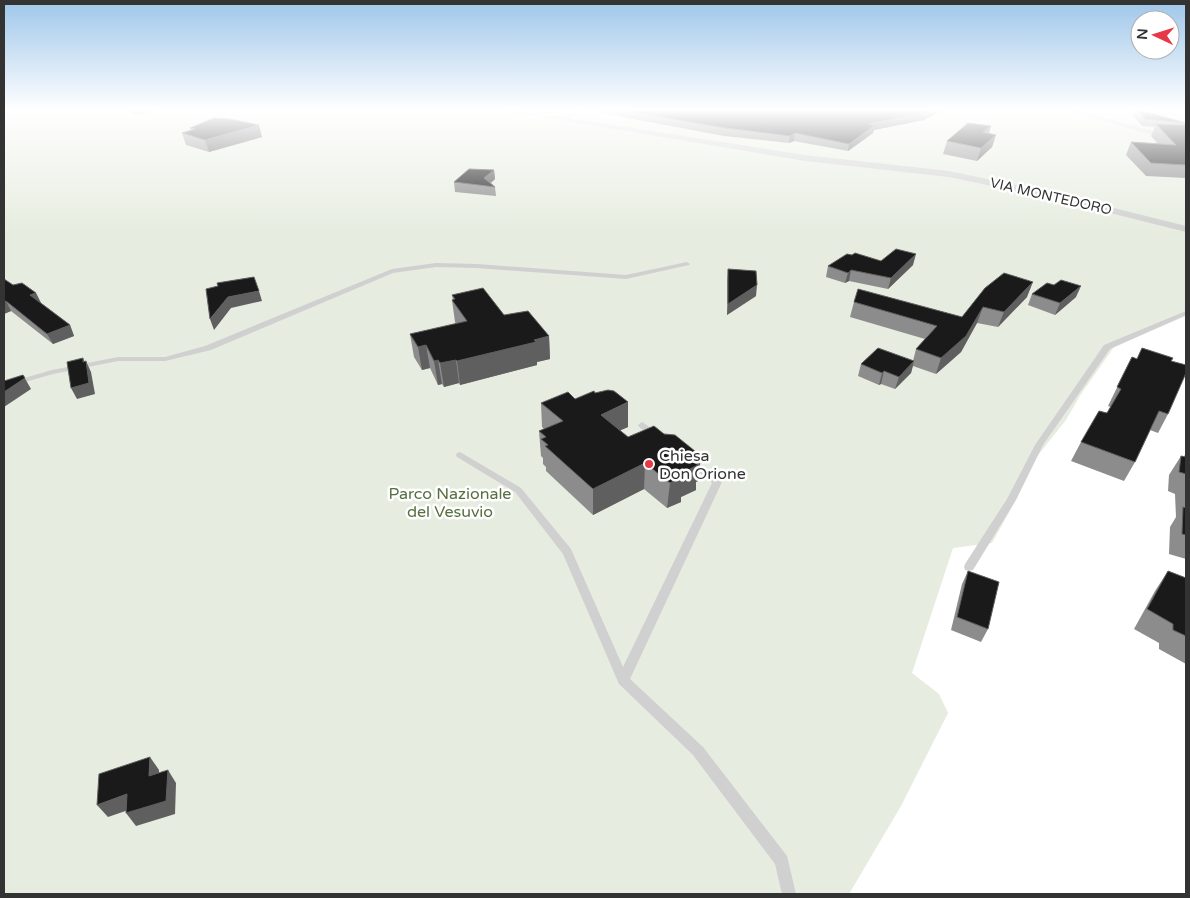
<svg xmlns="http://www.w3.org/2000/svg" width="1190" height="898" font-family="'Varela Round',sans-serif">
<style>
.green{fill:#e6ecdf}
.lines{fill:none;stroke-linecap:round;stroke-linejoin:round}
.service{fill:#d0d0d0;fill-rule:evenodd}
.minor{fill:#d0d0d0;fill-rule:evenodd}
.wall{fill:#8c8c8c}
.shaded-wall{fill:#5f5f5f}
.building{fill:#1a1a1a;stroke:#5f5f5f}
.poi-dot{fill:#e63946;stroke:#fff;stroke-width:2}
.labels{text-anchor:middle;stroke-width:5;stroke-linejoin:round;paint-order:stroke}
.far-street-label{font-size:14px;fill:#333;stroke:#fff}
.poi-label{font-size:16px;fill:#333;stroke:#fff;text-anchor:start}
.park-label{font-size:16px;fill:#56703f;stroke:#fff}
</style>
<rect width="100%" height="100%" fill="#fff"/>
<polygon class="green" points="4,109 1186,109 1186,316 1114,347 1081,394 1066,420 1027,469 1012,507 992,543 953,548 912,673 939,694 948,713 901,806 849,894 4,894"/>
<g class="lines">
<g class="service">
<polygon points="687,262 690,264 689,265 626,279 477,268 436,267 393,273 211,350 165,361 118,361 53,374 4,388 4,384 52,370 118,357 165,357 205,346 392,269 436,263 477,264 626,275"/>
<polygon points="1186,311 1186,315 1110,349 1043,445 1016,500 973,570 969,571 965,570 964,567 965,564 1007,499 1035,445 1104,345"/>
<polygon points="642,422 660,434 661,436 660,438 654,438 639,427 638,425"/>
<polygon points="460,452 521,488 571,549 623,667 712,483 687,462 691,459 694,460 720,480 722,482 630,679 703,747 787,856 796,894 782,894 775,864 693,755 619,684 563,554 515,492 457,457 456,455 457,453"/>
</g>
<g class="minor">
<polygon points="4,109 10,109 4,112"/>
<path d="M495,109C516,107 540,118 559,116C570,115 578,109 590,109L569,118L805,155L949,171L1054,193L1186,226V232L1054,199L949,177L805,161Z"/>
<polygon points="1061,109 1072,109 1149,130 1186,132 1186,136 1149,134"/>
</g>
</g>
<g class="wall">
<polygon points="128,109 169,109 134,114"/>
<polygon points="601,109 944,109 924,120 874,130 873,133 848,151 794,141 789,143 724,136 601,113"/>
<polygon points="1012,109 1026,109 1026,110"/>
<polygon points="1135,109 1137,109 1185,123 1184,125 1186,125 1186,178 1146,176 1126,155 1131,142 1158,144 1151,136 1155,127 1142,126 1132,115"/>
<polygon points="991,126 989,133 996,135 992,147 977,161 943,154 947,141"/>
<polygon points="190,128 262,137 209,152 186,145 182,133 191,130"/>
<polygon points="494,170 495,179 491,183 495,187 496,196 455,192 454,182"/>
<polygon points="852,255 881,261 913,265 888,289 849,281 845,283 826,277 828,266"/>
<polygon points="728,269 756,296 727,315 727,280"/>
<polygon points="4,279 13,285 36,293 41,303 70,325 74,336 53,344 11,311 4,314"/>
<polygon points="985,288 1027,297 998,327 977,323 961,352 936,374 913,366 911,373 895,389 881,384 879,385 858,376 861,364 913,361 916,349 925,339 850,317 854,302 962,317"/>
<polygon points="1032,294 1076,297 1055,315 1028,305"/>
<polygon points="452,295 504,315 549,336 550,359 537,362 537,365 460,385 459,383 444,387 442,384 438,385 430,368 422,370 414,357 410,334 456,324 455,322 452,300 453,300"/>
<polygon points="1132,357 1137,359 1171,361 1168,414 1158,433 1150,430 1135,462 1124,481 1071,461 1081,442 1107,413 1111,407 1108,406"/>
<polygon points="541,403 628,427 620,430 628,437 698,481 696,482 696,490 681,497 681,502 667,508 644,489 593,515 546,471 546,467 543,464 543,458 541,456 539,431 544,429 542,427"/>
<polygon points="1186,452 1186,559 1169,554 1170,527 1176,517 1175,494 1168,491 1169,475 1181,456 1184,457"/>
<polygon points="968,571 988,629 981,642 951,630 962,584"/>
<polygon points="1168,571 1186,578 1186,664 1159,649 1159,643 1134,629 1155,591"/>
</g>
<g class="shaded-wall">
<polygon points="132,109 169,109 134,114"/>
<polygon points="934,109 944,109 924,120 874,130 873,133 848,151 849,144 868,124"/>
<polygon points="259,125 262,137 209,152 205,140"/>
<polygon points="991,126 987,139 983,132"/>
<polygon points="795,133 794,141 789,143 790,136"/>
<polygon points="996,135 992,147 977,161 981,148"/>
<polygon points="494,170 495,179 487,186 484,178"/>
<polygon points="916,254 913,265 888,289 891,278"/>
<polygon points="851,270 849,281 845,283 848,273"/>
<polygon points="1033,282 1027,297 998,327 1004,312"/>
<polygon points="757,285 756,296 727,315 728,304"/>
<polygon points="1081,286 1076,297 1055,315 1060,303"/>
<polygon points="259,291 262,301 231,308 214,330 210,319 228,297"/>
<polygon points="36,293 41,303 35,305 30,295"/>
<polygon points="6,301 11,311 4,314 4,302"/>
<polygon points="983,307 977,323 961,352 936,374 941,358"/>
<polygon points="70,325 74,336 53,344 47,334"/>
<polygon points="549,336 550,359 537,362 537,365 460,385 457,361"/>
<polygon points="426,345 430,368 422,370 418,347"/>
<polygon points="83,358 86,365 86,361 91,372 95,394 77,399 71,388 83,362"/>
<polygon points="438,360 442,384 438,385 434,361"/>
<polygon points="456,360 459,383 444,387 440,363"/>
<polygon points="914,361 911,373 895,389 899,377"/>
<polygon points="884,371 881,384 879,385 882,373"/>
<polygon points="23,375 31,389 4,407 4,392"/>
<polygon points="628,402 628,427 601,439 601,415"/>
<polygon points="701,456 698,481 696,482 696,490 681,497 681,502 667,508 670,483 693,461"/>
<polygon points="645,463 644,489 593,515 593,489"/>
<polygon points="150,757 159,770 158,789 149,776"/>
<polygon points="168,770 176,783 175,814 136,826 126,813"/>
<polygon points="127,794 137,807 108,817 97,805"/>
</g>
<g class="building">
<polygon points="614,109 934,109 925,113 868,124 875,125 849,144 795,133 790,136 725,128"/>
<polygon points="1136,109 1137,109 1185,123 1145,119"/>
<polygon points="214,118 230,119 259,125 205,140 182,133 195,129 190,128"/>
<polygon points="968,123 991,126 983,132 996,135 981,148 947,141"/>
<polygon points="1156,124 1186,125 1186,165 1151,163 1131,142 1176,145"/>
<polygon points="469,169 494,170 484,178 495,187 454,182"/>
<polygon points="896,249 916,254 891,278 851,270 848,273 828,266 847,254 852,255 855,253 881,261"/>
<polygon points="728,269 756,271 757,285 728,304"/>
<polygon points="1004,273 1033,282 1004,312 983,307 966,336 941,358 916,349 937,326 854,302 858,289 962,317 985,288"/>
<polygon points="254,277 259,291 228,297 210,319 206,289 218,286 217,283"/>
<polygon points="4,279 13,285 22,283 36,293 30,295 70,325 47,334 6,301 4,302"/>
<polygon points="1061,280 1081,286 1060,303 1032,294 1047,283 1054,285"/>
<polygon points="483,288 504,315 528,311 549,336 534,340 536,342 457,361 456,360 440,363 438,360 434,361 426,345 418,347 410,334 467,321 452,300 455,299 452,295"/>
<polygon points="878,348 914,361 899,377 884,371 882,373 861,364"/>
<polygon points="1142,348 1173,358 1171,361 1186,365 1186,373 1168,414 1159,411 1135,462 1081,442 1099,411 1107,413 1121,389 1117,387 1132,357 1137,359"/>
<polygon points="83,358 83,362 86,361 89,383 71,388 67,362"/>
<polygon points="23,375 25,378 4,392 4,381"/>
<polygon points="608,390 614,391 628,402 601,415 628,437 654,426 664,434 675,435 701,456 693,461 698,465 680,474 683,476 670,483 645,463 593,489 545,446 548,445 541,439 546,437 539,431 563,421 541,403 568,392 575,399 594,391 595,393"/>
<polygon points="1181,456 1186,457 1186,474 1179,472"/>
<polygon points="1183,507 1186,508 1186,535 1182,534"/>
<polygon points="968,571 999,582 988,629 957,617"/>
<polygon points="1168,571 1186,578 1186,636 1173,630 1173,624 1147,609"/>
<polygon points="150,757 149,776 168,770 166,801 126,813 127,794 97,805 99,774"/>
</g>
<linearGradient id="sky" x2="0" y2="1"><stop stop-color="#9ec6ea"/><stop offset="0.47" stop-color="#fff"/><stop offset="1" stop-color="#fff" stop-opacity="0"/></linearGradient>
<rect width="1190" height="234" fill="url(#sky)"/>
<circle class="poi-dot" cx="649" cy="464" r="5"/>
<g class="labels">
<g class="far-street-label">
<text transform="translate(1051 196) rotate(13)" y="5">VIA MONTEDORO</text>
</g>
<g class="poi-label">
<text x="659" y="461">Chiesa<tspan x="659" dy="18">Don Orione</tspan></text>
</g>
<g class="park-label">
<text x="450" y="499">Parco Nazionale<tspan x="450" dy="18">del Vesuvio</tspan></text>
</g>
</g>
<rect width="1190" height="898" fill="none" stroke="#333333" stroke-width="10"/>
<g transform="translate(1155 35) rotate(274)"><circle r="24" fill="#ffffff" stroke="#adadad"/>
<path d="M0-4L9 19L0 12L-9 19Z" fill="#e63946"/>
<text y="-8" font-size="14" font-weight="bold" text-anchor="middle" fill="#333333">N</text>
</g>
</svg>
